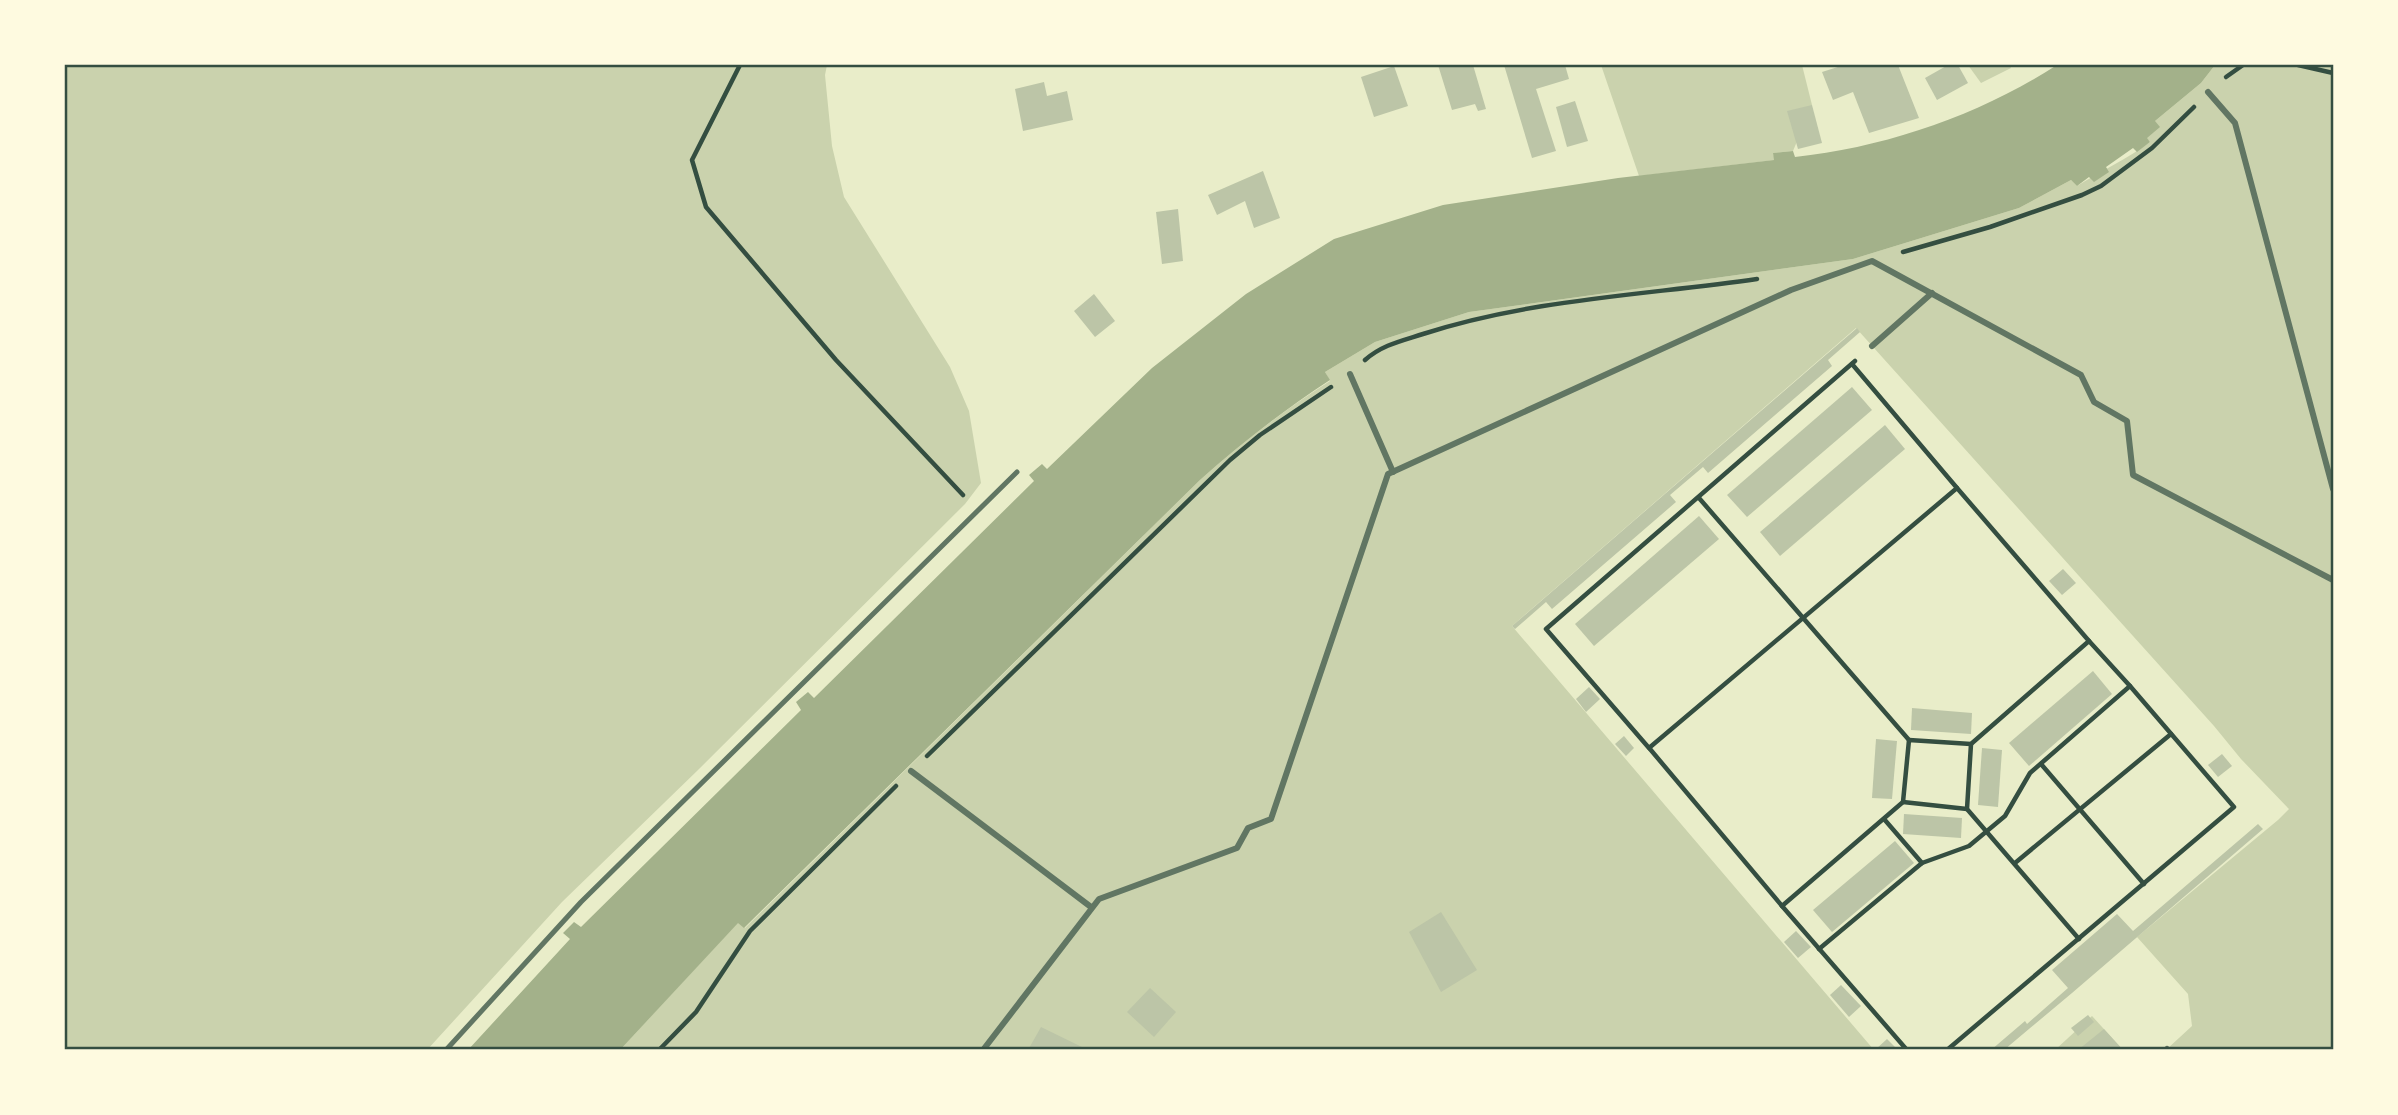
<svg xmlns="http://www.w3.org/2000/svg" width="2398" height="1115" font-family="Barlow,sans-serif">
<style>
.green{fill:#cad2ad}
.water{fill:#a3b18a}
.building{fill:#bcc5a7}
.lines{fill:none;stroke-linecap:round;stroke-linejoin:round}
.path{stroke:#344e41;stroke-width:4.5}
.service{stroke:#617663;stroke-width:5}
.pedestrian{stroke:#617663;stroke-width:6}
.neatline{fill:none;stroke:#344e41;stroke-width:2.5}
</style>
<rect width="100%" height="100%" fill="#e9edc9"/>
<g class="green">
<polygon points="65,65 827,65 825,75 832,146 844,197 950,367 969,411 981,483 965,504 698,770 562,902 427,1050 65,1050"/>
<polygon points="1601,65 1802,65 1812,105 1793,151 1773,153 1775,160 1639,176"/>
<polygon points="1968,65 2010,65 2011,68 1981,83"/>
<path d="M2215,65H2333V1050L2167,1049L2192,1026L2188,994L2137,937L2278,820L2289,809L2241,759L2214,726L1856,328L1512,626L1874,1050H620L738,922L745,928L1200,480C1241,443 1283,411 1330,381L1325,372L1375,342L1469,312L1853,259L2019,208L2071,180L2077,186C2101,171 2127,159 2150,142L2146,138L2155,121L2201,83Z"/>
<polygon points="2092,1016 2123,1050 2055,1050"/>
</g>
<path class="water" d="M2057,65H2215L2201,83L2155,121L2160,127L2147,138L2150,142L2137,152L2133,148L2106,167L2109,172L2094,182L2089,177L2077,186L2071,180L2019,208L1853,259L1469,312L1375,342L1325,372L1330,380C1283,411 1241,443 1200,480L744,928L738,923L620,1050H468L570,939L563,933L574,922L581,927L801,710L796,702L808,692L814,698L1034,481L1029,475L1042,464L1047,469L1152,368L1246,294L1334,239L1443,205L1618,178L1774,160L1773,153L1793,151L1795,157C1887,147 1979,115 2057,65Z"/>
<g class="building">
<polygon points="1438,65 1473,65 1486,109 1478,111 1475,104 1452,110"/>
<polygon points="1504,65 1565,65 1569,79 1536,89 1556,151 1532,158"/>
<polygon points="1844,65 1898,65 1919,118 1869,133 1853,92 1833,100 1822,72"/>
<polygon points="1948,65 1958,65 1968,83 1937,100 1925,78"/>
<polygon points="1394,66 1408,106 1374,117 1361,77"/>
<polygon points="1044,82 1047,96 1067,91 1073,120 1023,131 1015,89"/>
<polygon points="1575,101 1588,141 1567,147 1556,107"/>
<polygon points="1812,105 1822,143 1798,149 1787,111"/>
<polygon points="1263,171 1280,218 1254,228 1245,201 1217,215 1208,195"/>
<polygon points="1178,209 1183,261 1162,264 1156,212"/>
<polygon points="1094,294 1115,321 1095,337 1074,311"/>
<polygon points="1857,328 1860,332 1828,360 1832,366 1708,473 1703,467 1670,495 1676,502 1552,609 1546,602 1515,629 1512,626"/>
<polygon points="1852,387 1872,410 1747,517 1727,495"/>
<polygon points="1885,425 1905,449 1780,556 1760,532"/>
<polygon points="1699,516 1719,539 1594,646 1575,624"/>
<polygon points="2063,569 2076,583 2062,595 2049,581"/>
<polygon points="2093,671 2112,694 2029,766 2009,743"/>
<polygon points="1589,687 1600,699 1586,712 1576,699"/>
<polygon points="1912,708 1972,713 1971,734 1911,730"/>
<polygon points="1624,736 1634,748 1626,756 1615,744"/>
<polygon points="1876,739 1897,741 1892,799 1872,798"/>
<polygon points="1982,748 2002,750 1998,807 1978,805"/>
<polygon points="2222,754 2232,766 2218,777 2208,765"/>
<polygon points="1904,814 1962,818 1961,838 1903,834"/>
<polygon points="2258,824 2263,829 2072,993 2004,1050 1991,1050 2025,1021 2027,1024 2068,988 2052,970 2117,914 2133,931"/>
<polygon points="1895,841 1914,863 1832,932 1813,910"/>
<polygon points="1441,912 1477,970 1441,992 1409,932"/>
<polygon points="1796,931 1811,947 1798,958 1784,942"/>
<polygon points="1841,985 1861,1006 1849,1017 1830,995"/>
<polygon points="1150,988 1176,1012 1154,1037 1127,1012"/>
<polygon points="2088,1015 2094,1022 2078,1036 2071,1028"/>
<polygon points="1041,1027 1084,1048 1084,1050 1028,1050"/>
<polygon points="2104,1029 2123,1050 2078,1050"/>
<polygon points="1887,1039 1898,1050 1875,1050"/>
</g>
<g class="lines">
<g class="path">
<polyline points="740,65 692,160 706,207 836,360 963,495"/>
<polyline points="2298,65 2333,73"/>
<polyline points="2226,77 2243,65"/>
<polyline points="1903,252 1990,227 2082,195 2101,186 2152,148 2194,107"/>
<path d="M1365,360C1382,345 1401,341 1423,334C1531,299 1646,295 1757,279"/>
<polyline points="1855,361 1546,629 1649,748 1957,488 2089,641 1971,744 1909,740 1903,802 1782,906 1907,1050"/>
<polyline points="1852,364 1957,488"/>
<polyline points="1699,498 1909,740"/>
<polyline points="2089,641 2130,686"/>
<polyline points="1971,744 1967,809 2079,939"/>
<polyline points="1650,749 1782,906"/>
<polyline points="927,756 1230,460 1260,435 1331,387"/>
<polyline points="2041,764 2144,884"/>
<polyline points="1903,802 1967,809"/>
<polyline points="1884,819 1922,863"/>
<polyline points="2015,863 2171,734"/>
<polyline points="1819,949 1922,863 1969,846 2005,816 2030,773 2130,686 2234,807 1947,1050"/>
<polyline points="659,1050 696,1012 750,931 896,786"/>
</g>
<polyline class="service" points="446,1050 581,902 1017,472"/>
<g class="pedestrian">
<polyline points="2208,92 2235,123 2333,489"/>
<polyline points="1872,346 1932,293"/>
<polyline points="1350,374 1393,472"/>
<polyline points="911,771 1091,907"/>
<polyline points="2167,1049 2168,1050"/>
<polyline points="983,1050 1099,899 1237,848 1248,828 1271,819 1388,474 1791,290 1872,261 2081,375 2094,402 2127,421 2133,475 2333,580"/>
</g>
</g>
<rect width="2398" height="1115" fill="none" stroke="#fefae0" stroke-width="133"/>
<rect x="66" y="66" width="2266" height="982" class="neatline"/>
</svg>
